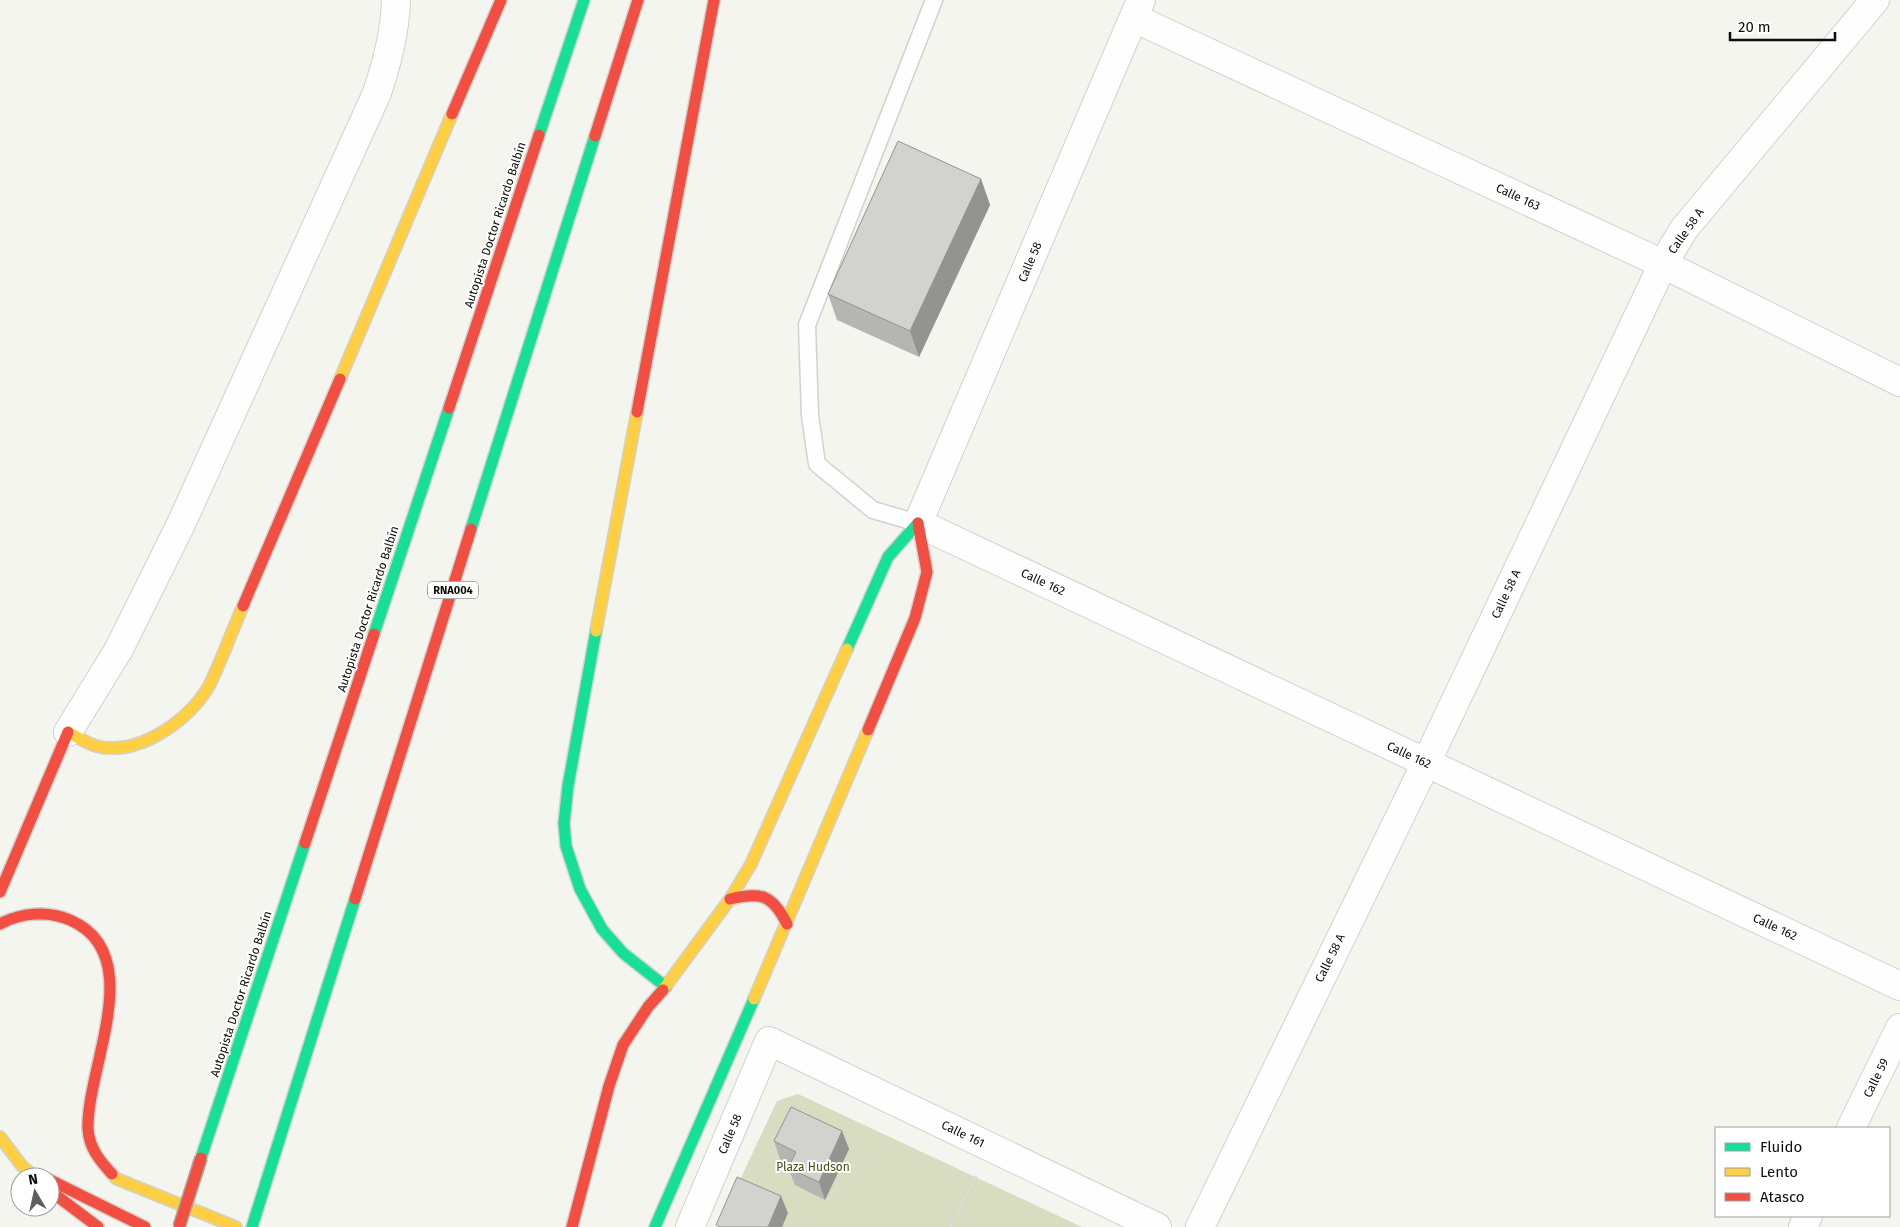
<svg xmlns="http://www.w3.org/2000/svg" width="1900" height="1227" font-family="'Fira Sans',sans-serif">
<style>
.green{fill:#d8dcc0}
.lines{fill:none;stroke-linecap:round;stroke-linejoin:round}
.lane-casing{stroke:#d1d2cd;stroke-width:19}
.street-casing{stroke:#d1d2cd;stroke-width:30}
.fast-casing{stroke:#d1d2cd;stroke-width:14}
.slow-casing{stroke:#d1d2cd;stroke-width:14}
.jam-casing{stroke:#d1d2cd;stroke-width:14}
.path{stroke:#dcdcda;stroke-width:3;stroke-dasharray:5 2.5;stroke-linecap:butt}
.lane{stroke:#fdfefd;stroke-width:16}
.street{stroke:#fdfefd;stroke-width:28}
.fast{stroke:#16e098;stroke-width:11}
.slow{stroke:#ffcf43;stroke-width:11}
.jam{stroke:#f24e42;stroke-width:11}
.jam-bridge-casing{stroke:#a9aa96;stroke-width:14;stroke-linecap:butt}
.jam-bridge{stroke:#f24e42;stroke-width:11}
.wall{fill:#b5b5b1}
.shaded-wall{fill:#939390}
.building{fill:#d2d2ce;stroke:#939390}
.labels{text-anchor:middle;stroke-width:4;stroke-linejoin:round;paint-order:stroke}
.shield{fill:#fff;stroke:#565653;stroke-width:1}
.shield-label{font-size:11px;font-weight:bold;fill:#0d0d09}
.street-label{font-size:12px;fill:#0d0d09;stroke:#fff}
.park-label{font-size:12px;fill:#4a4e15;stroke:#fff}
</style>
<rect width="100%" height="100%" fill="#f4f5ef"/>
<polygon class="green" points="798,1094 1082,1227 718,1227 777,1101"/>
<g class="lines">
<g class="lane-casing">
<polyline id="lane" points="918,523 873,510 817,464 810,415 807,325 934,0"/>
</g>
<g class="street-casing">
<g id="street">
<polyline points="1141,0 918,523 1900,986"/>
<polyline points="1134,18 1663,264 1900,382"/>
<path d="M68,732L119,649L181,524L377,93C387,62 395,33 396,0"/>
<polyline points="1851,1128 1900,1028"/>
<polyline points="690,1227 769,1041 1157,1227"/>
<polyline points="1200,1227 1426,763 1663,264 1684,229 1875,0"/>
<polyline points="1803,1227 1808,1216"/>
</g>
</g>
<g class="fast-casing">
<g id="fast">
<polyline points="539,135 584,0"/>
<polyline points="471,529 595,136"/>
<polyline points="596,631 568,786 564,823 566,846 580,889 602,929 623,953 666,987"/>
<polyline points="374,634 449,408"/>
<polyline points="847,649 888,557 918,523"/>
<polyline points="201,1158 305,843"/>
<polyline points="252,1227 355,899"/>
<polyline points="655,1227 754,999"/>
</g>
</g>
<g class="slow-casing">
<g id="slow">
<polyline points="340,379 452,114"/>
<polyline points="596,631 637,412"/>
<path d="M68,732C77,737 86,743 96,746C138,757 191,720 210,684C222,659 232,631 243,606"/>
<polyline points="663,990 730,899 751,864 847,649"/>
<polyline points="754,999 868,730"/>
<polyline points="0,1137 22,1166 35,1177"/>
<polyline points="112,1174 117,1179 236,1227"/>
</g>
</g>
<g class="jam-casing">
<g id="jam">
<polyline points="452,114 501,0"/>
<polyline points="595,136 638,0"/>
<polyline points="449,408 539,135"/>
<polyline points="637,412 714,0"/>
<polyline points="243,606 340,379"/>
<polyline points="868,730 915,618 927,572 918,523"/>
<polyline points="305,843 374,634"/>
<polyline points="0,892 68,732"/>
<polyline points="355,899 471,529"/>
<path d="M730,899C761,892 772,894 787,924"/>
<path d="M0,924C20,913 48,910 70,920C149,954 86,1068 88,1129C89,1148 100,1161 112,1174"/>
<polyline points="50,1180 145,1227"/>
<polyline points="57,1196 98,1227"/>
<polyline points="572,1227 609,1086 623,1045 648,1007 663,990"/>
</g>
</g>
<polyline class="path" points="950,1227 976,1176"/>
<use href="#lane" class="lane"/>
<use href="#street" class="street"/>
<use href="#fast" class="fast"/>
<use href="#slow" class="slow"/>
<use href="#jam" class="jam"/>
<g class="jam-bridge-casing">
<polyline id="jam-bridge" points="179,1227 201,1158"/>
</g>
<use href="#jam-bridge" class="jam-bridge"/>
</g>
<g class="wall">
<polygon points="981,179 990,205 919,357 837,320 828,294"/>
<polygon points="842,1131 849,1149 825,1200 795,1185 788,1168 790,1164 780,1159 774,1141"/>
</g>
<g class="shaded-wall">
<polygon points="981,179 990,205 919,357 910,331"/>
<polygon points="842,1131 849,1149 825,1200 819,1182"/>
<polygon points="781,1196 788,1213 782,1227 768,1227"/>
</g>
<g class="building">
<polygon points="898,141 981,179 910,331 828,294"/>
<polygon points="791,1107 842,1131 819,1182 788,1168 796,1152 774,1141"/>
<polygon points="737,1177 781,1196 768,1227 720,1227 716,1225"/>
</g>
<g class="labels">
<rect class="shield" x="428" y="581.5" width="50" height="17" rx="4"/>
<g class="shield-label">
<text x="453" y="594">RNA004</text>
</g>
<g class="street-label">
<text transform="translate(1518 197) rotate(25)" y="4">Calle 163</text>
<text transform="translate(495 225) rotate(-72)" y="4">Autopista Doctor Ricardo Balbín</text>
<text transform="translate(1686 231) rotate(-55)" y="4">Calle 58 A</text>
<text transform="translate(1030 262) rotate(-67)" y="4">Calle 58</text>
<text transform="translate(1043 582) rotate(25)" y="4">Calle 162</text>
<text transform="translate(1506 594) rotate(-65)" y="4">Calle 58 A</text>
<text transform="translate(368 609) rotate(-72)" y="4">Autopista Doctor Ricardo Balbín</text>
<text transform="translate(1409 755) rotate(25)" y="4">Calle 162</text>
<text transform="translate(1775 927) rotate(25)" y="4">Calle 162</text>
<text transform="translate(1330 958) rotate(-64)" y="4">Calle 58 A</text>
<text transform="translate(241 994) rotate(-72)" y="4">Autopista Doctor Ricardo Balbín</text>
<text transform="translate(1876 1078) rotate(-64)" y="4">Calle 59</text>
<text transform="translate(730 1134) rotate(-67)" y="4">Calle 58</text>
<text transform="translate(963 1134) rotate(26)" y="4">Calle 161</text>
</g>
<g class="park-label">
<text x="813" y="1171">Plaza Hudson</text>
</g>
</g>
<rect x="1715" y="1127" width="175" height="90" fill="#ffffff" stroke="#9e9e9d"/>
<rect x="1725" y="1143" width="25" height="8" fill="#16e098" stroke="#9e9e9d"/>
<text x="1760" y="1152" font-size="15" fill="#0d0d09">Fluido</text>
<rect x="1725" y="1168" width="25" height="8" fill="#ffcf43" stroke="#9e9e9d"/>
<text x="1760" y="1177" font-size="15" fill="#0d0d09">Lento</text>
<rect x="1725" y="1193" width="25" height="8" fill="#f24e42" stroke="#9e9e9d"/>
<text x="1760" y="1202" font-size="15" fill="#0d0d09">Atasco</text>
<g transform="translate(35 1192) rotate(351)"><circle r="24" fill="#ffffff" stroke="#9e9e9d"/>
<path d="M0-4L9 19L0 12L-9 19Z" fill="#5e5e5a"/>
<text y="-8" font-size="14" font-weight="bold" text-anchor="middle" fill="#0d0d09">N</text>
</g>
<path d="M1730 32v8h105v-8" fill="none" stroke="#0d0d09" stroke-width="2.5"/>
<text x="1738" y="32" font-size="15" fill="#0d0d09" stroke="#ffffff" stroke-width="4" paint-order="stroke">20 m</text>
</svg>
